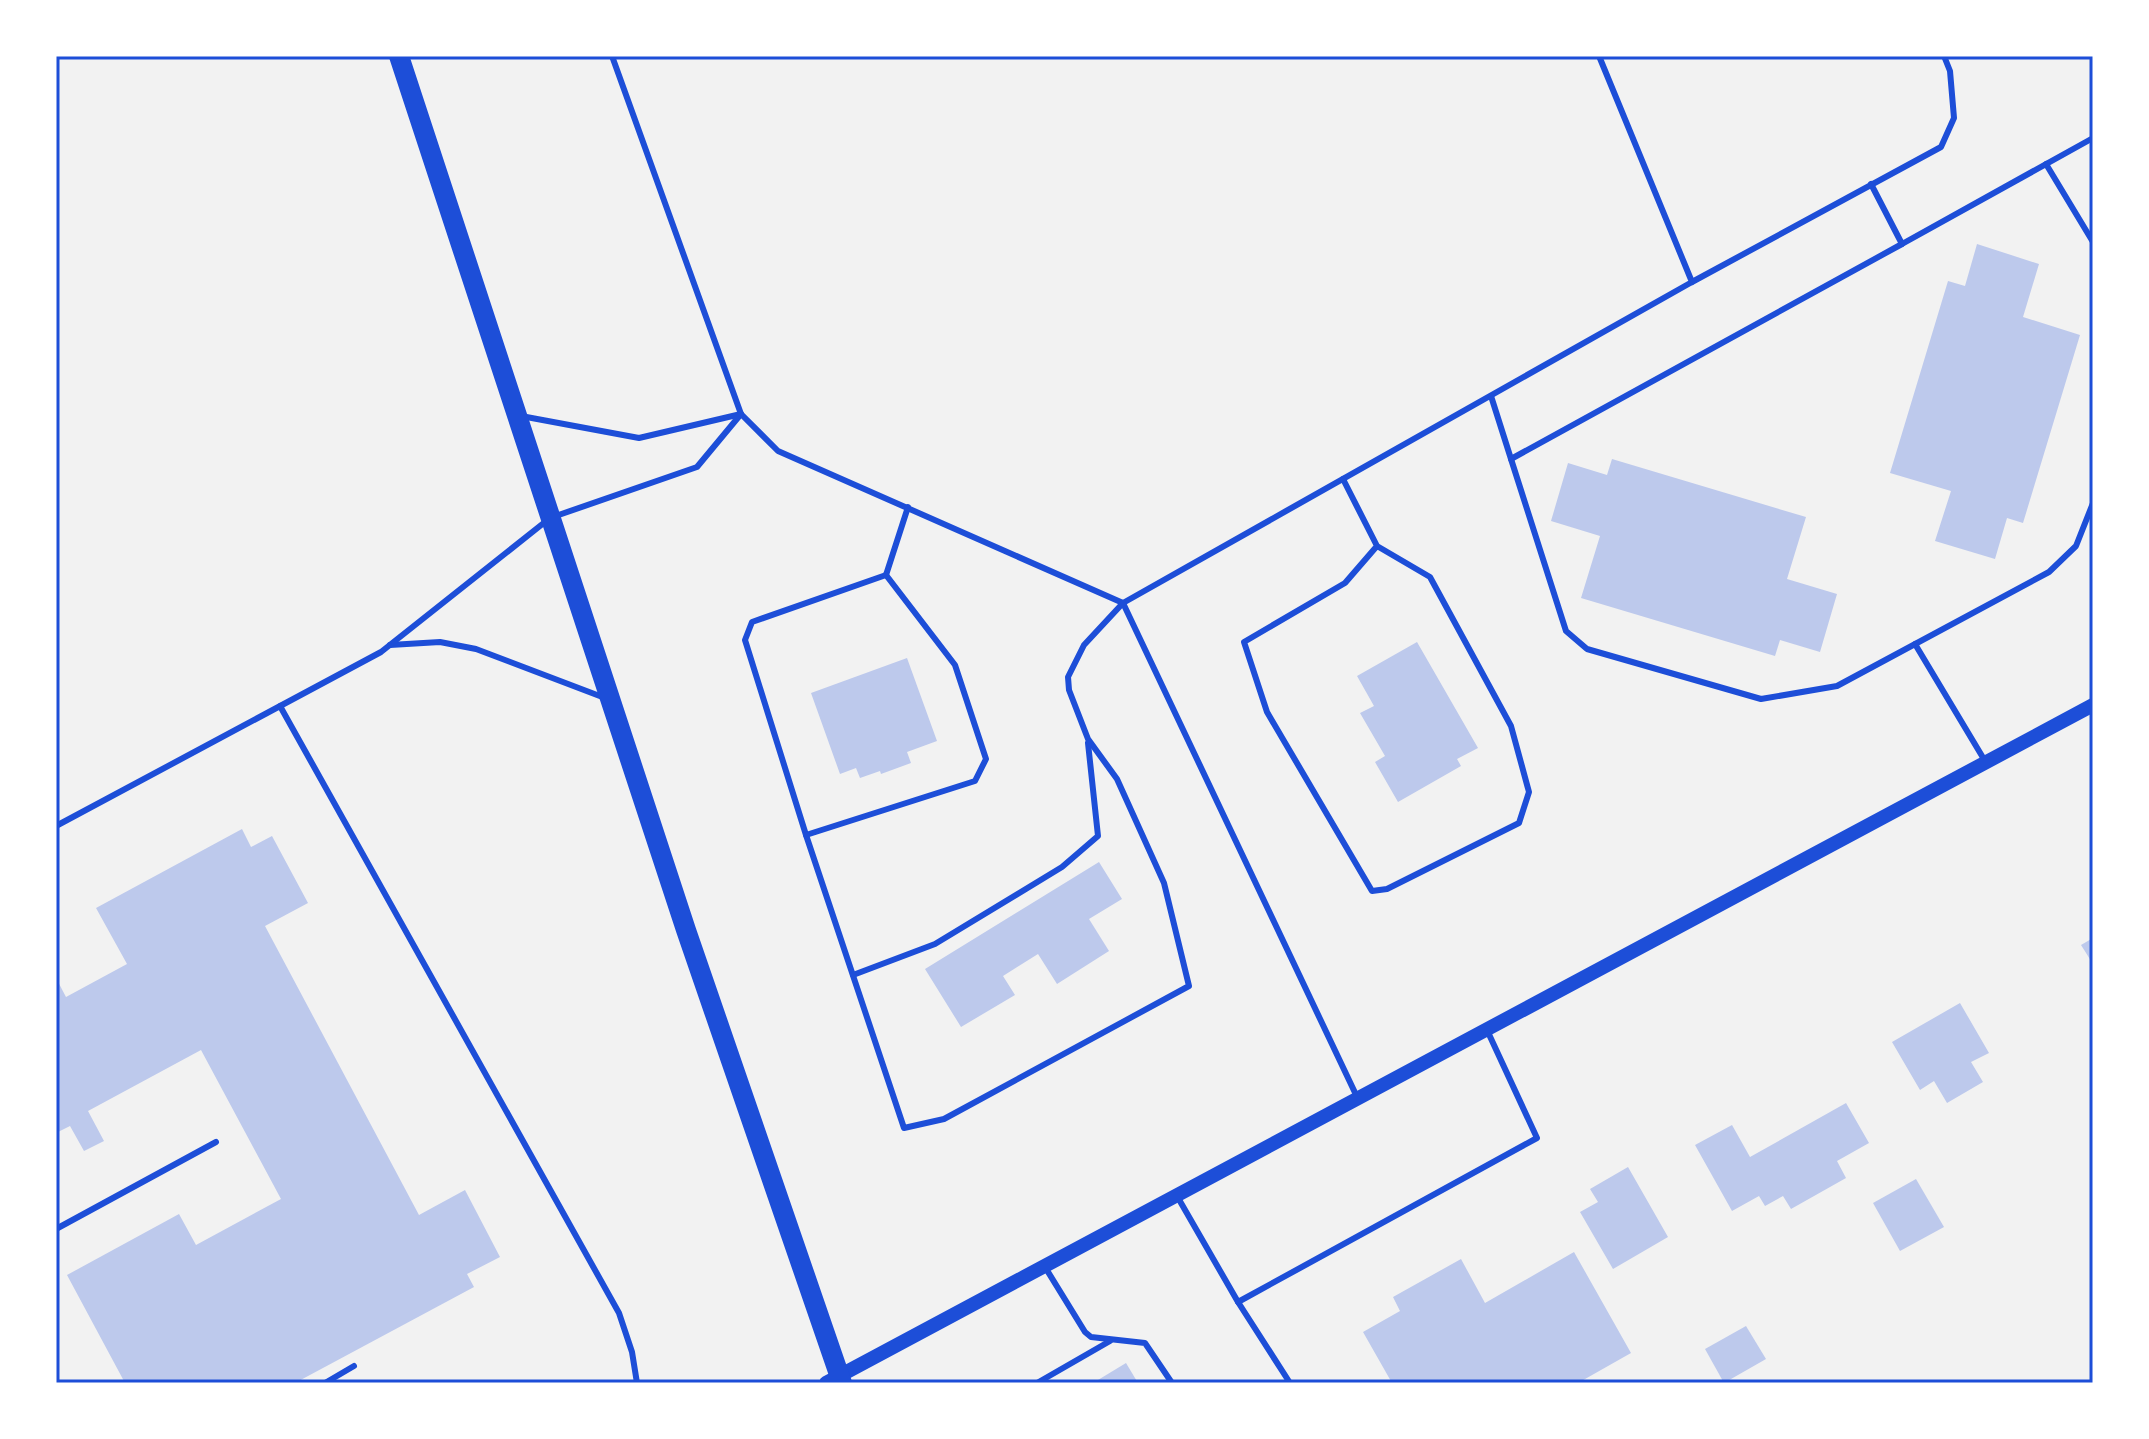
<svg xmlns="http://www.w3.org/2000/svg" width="2149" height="1439" font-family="'Nunito Sans',sans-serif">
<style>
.building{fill:#bdc9ec}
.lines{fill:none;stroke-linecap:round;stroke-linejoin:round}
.service{stroke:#1d4ed8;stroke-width:6}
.tertiary{stroke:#1d4ed8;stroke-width:14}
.primary{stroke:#1d4ed8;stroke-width:20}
.neatline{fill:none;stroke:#1d4ed8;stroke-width:3}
</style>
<rect width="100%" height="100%" fill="#f2f2f2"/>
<g class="building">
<polygon points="1977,244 2039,264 2023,317 2080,335 2023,523 2007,518 1995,559 1935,541 1951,491 1890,473 1948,281 1965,286"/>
<polygon points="1612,459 1806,517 1787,579 1837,594 1820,652 1780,640 1775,656 1581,598 1600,536 1551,521 1568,463 1607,475"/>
<polygon points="1417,642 1478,748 1457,759 1461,766 1398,802 1375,762 1385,756 1360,713 1374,706 1357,676"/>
<polygon points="907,658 937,741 907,752 911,763 881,774 880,771 860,778 856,768 840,774 811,693"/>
<polygon points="242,829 251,847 272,836 308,903 265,926 419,1215 465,1190 500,1257 467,1274 474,1287 295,1383 125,1383 67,1275 179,1214 196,1245 281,1199 201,1050 88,1111 104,1141 84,1151 70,1126 56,1133 56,978 66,997 127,964 96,908"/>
<polygon points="1099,862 1122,899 1089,919 1109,951 1057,984 1038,954 1003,976 1015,995 961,1027 925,969"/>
<polygon points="2093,938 2093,964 2081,945"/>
<polygon points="1960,1003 1989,1053 1971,1062 1983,1082 1947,1103 1934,1081 1920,1090 1892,1042"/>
<polygon points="1846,1103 1869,1143 1837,1161 1846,1178 1791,1209 1783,1196 1765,1206 1759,1196 1732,1211 1695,1145 1732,1125 1750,1157"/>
<polygon points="1628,1167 1668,1237 1613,1269 1580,1212 1598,1202 1590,1189"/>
<polygon points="1916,1179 1944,1227 1900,1251 1873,1203"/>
<polygon points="1574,1252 1631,1353 1578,1383 1392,1383 1363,1332 1400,1311 1393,1297 1461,1259 1485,1303"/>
<polygon points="1746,1326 1766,1359 1724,1383 1705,1349"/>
<polygon points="1126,1363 1138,1383 1093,1383"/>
</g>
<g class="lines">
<g class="service">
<polyline points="612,56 741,414 778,451 1123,603 1692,282 1599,56"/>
<polyline points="2046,164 2093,242"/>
<polyline points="1871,184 1902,244 2093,138"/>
<polyline points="1692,282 1941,147 1954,118 1950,71 1944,56"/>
<polyline points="1491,396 1511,459 1902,244"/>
<polyline points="521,416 639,438 741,414"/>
<polyline points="1511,459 1566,631 1587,649 1761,699 1837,686 2049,572 2076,546 2093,503"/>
<polyline points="1343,479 1377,546 1430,577 1511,726 1529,792 1519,823 1387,889 1372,891 1267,712 1244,642 1345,583 1377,546"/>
<polyline points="886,575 752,622 745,640 806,835 904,1128 944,1119 1189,986 1164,883 1117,779 1088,739 1069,690 1068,677 1084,645 1123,603 1358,1099"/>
<polyline points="886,575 908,507"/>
<polyline points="1915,644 1985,761"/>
<polyline points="390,645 440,642 476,649 605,698"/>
<polyline points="280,706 619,1313 632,1352 637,1383"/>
<polyline points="56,826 381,652 550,518 697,467 741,414"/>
<polyline points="806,835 975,781 986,759 955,665 886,575"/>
<polyline points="853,975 935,944 1062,867 1098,836 1088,743"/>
<polyline points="1177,1196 1238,1302 1290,1383"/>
<polyline points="56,1229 216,1142"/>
<polyline points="1045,1267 1085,1332 1091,1337 1145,1343 1172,1383"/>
<polyline points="1238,1302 1537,1138 1487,1030"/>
<polyline points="325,1383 354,1366"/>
<polyline points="1037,1383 1110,1341"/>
</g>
<polyline class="tertiary" points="826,1383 2093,705"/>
<polyline class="primary" points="399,56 686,930 842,1383"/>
</g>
<rect width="2149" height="1439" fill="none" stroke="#ffffff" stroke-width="116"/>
<rect x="58" y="58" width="2033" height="1323" class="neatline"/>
</svg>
